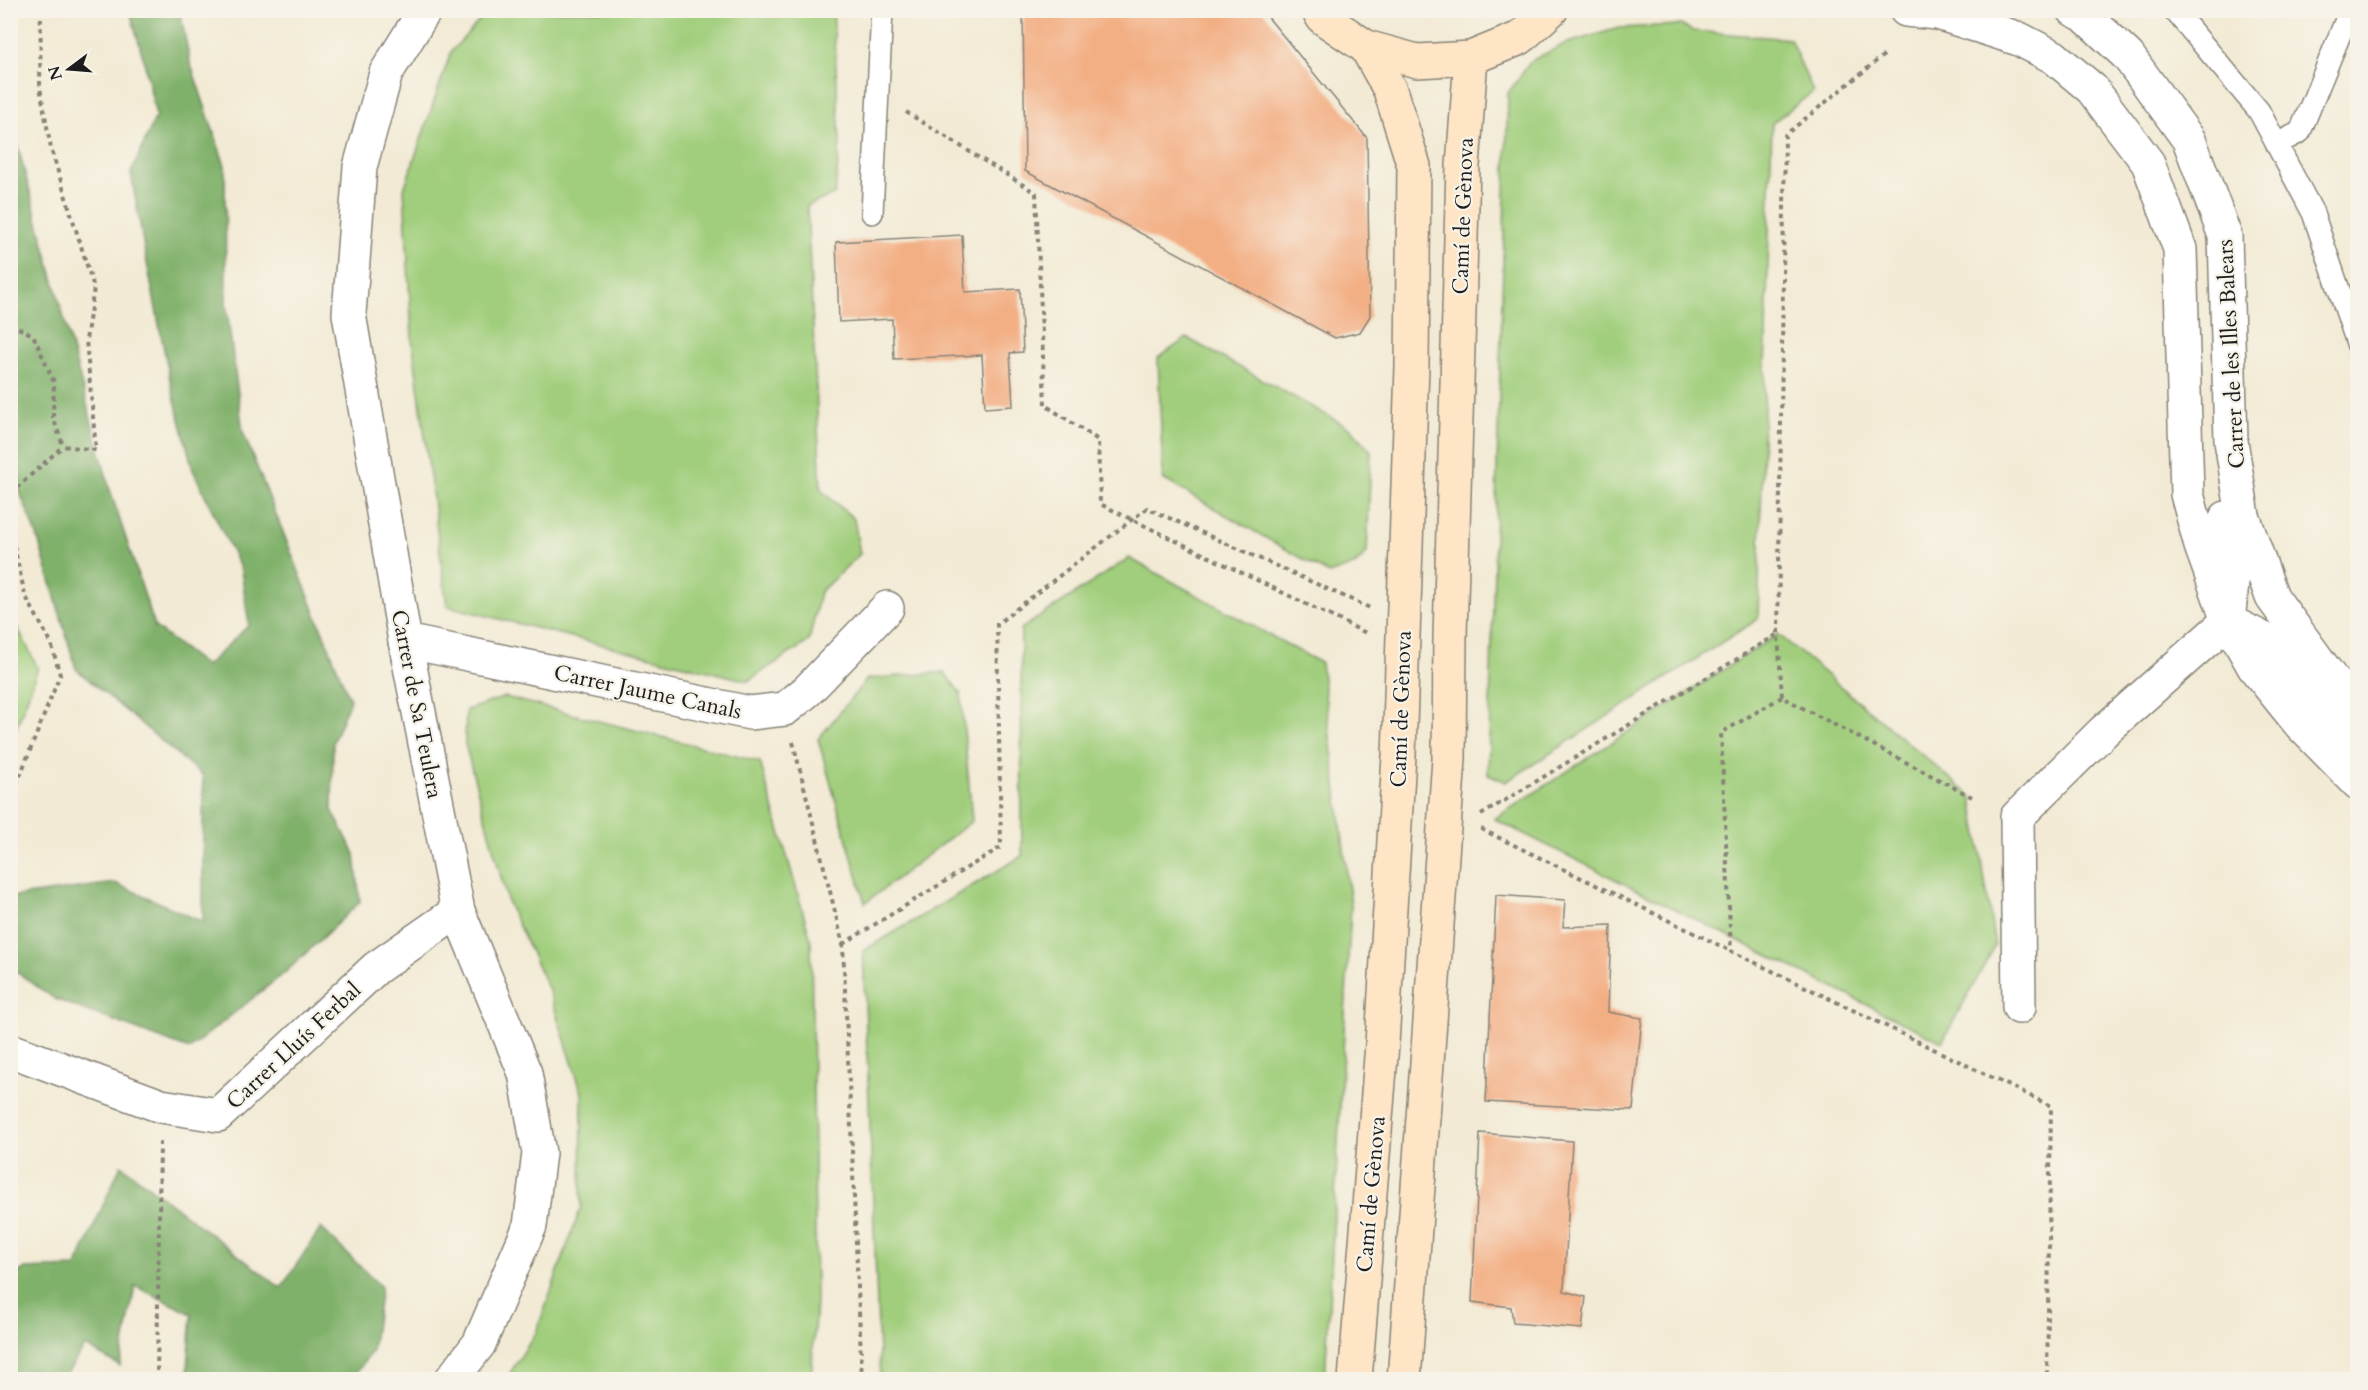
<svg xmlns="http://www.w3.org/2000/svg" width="2368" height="1390" font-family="Cardo,serif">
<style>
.green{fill:#a0ce7b;stroke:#5e754c;stroke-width:1.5}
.forest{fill:#80b16b;stroke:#4e6644;stroke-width:1.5}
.building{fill:#f3af84}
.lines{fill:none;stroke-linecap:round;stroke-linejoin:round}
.lane-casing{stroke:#878378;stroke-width:24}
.street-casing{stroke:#878378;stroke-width:36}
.secondary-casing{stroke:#878378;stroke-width:36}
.path{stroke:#878378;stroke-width:4;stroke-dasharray:4.5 4.5;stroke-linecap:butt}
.lane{stroke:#fff;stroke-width:21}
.street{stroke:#fff;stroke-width:33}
.secondary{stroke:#fde5c5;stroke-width:33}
.labels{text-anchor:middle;stroke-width:4.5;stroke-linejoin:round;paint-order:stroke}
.street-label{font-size:22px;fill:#1c1c1c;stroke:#f7f3e8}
</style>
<rect width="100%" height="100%" fill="#f7f3e8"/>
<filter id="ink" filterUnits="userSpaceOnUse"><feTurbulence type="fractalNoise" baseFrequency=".0167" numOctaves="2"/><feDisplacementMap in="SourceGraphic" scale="12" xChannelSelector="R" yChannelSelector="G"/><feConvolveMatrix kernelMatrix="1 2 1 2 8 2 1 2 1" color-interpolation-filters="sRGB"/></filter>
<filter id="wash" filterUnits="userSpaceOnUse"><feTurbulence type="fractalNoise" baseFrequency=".008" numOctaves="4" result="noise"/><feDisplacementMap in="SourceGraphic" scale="24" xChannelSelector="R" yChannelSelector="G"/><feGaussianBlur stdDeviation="1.35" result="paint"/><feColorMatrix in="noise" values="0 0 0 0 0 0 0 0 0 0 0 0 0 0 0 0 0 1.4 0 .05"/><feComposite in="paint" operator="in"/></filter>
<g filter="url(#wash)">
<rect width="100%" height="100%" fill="#f2ead4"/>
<g class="green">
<polygon points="488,11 833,11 840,142 835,194 807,206 821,490 854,519 860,554 820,592 809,641 748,681 447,606 412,339 404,189 451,52"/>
<polygon points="1680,25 1694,31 1790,39 1813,92 1772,123 1758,619 1506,782 1488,774 1508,93 1531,61 1564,44 1619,28"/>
<polygon points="1187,338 1352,429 1371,451 1367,553 1356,564 1329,574 1163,479 1158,358"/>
<polygon points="1129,558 1321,663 1351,906 1325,1379 880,1379 863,951 1022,856 1021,629"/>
<polygon points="11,615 38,668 11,743"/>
<polygon points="1778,634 1972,797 1995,946 1942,1042 1494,819"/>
<polygon points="944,672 961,694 972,821 865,903 818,739 867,679"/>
<polygon points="505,697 760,762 811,940 816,1300 811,1379 506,1379 536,1333 581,1207 582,1093 548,988 508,903 465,744 466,710"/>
</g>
<g class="forest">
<polygon points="130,11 180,11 190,62 225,166 226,303 243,432 350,700 333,742 332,810 355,854 360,902 287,971 189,1049 55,999 11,968 11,897 115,883 203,922 203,776 76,669 36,532 11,471 11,121 110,490 155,627 206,666 249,625 241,570 193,470 171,385 144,248 131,173 156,116 144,61"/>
<polygon points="121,1165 281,1288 321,1228 381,1287 372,1351 352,1379 187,1379 192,1314 135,1286 120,1366 85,1346 63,1379 11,1379 11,1277 24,1269 76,1267"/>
</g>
<g id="blocks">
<g class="building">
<polygon points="1023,10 1262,10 1367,138 1370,316 1360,332 1335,338 1025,171"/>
<polygon points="962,235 965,292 1020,289 1023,352 1010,353 1013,406 985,408 982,355 894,359 892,319 839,322 836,242"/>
<polygon points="1496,895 1565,900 1563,927 1611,925 1608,1012 1642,1018 1633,1110 1486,1102"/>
<polygon points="1480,1133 1572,1141 1564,1291 1586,1297 1582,1329 1513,1323 1511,1307 1472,1302"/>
</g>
</g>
</g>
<g filter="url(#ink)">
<use href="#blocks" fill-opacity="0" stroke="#878378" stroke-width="1.5"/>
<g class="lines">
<g class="lane-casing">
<g id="lane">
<polyline points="2174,10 2259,111 2313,213 2358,346"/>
<polyline points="2277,144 2300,132 2350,10"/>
<polyline points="872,213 882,10"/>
</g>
</g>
<g class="street-casing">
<g id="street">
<polyline points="425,10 386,73 360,167 349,314 405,641 458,911 525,1073 539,1153 530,1226 479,1344 451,1380"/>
<polyline points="1906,10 1938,13 2019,39 2054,57 2092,89 2148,163 2180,249 2187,494 2201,546 2228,621 2254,667 2300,724 2358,783"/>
<polyline points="2074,10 2084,15 2128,56 2189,140 2225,236 2231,441 2243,516 2272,597 2358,716"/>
<polyline points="2226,518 2235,555 2228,621 2275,645 2353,741 2358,741"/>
<polyline points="405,641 750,713 785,709 807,691 887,608"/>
<polyline points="2019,1007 2017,817 2104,731 2228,621"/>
<polyline points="10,1050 161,1106 218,1115 376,968 458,911"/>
</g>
</g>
<g class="secondary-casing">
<g id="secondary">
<polyline points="1318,10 1323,18 1366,47 1417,61 1471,58 1520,38 1551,10"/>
<polyline points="1355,1380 1382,1044 1399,756 1412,366 1414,166 1390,90 1366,47"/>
<polyline points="1404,1380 1449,759 1450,637 1463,166 1471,58"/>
</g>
</g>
<g class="path">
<polyline points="1884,55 1785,135 1778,634 1782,697 1972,797"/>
<polyline points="906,112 1036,193 1045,405 1098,440 1100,504 1368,634"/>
<polyline points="10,324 33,335 54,382 53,417 63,446 96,450 86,340 94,288 51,149 40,87 41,10"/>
<polyline points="10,494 63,446"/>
<polyline points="10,528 25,595 51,643 60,675 10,801"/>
<polyline points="1782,697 1721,733 1731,951 2051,1106 2047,1380"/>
<polyline points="793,742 843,944 862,1380"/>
<polyline points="1481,815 1778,634"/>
<polyline points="1481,829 1731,951"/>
<polyline points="843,944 1001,847 997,624 1147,508 1370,608"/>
<polyline points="157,1380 160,1140"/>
</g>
<use href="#lane" class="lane"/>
<use href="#street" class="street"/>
<use href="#secondary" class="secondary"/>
</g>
</g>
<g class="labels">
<g class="street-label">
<text transform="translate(1462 216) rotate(-88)" y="8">Camí de Gènova</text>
<text transform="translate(2230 354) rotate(-93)" y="8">Carrer de les Illes Balears</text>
<text transform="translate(648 691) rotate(12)" y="8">Carrer Jaume Canals</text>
<text transform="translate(418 704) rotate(79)" y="8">Carrer de Sa Teulera</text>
<text transform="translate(1400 709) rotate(-88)" y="8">Camí de Gènova</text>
<text transform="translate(293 1045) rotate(-43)" y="8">Carrer Lluís Ferbal</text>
<text transform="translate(1370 1194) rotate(-85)" y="8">Camí de Gènova</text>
</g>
</g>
<rect width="2368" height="1390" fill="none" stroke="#f7f3e8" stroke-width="36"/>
<g transform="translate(69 69) rotate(254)" stroke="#f7f3e8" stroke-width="4.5" paint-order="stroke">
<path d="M0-4.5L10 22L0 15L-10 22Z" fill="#1c1c1c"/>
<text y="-9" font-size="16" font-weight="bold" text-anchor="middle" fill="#1c1c1c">N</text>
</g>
</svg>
